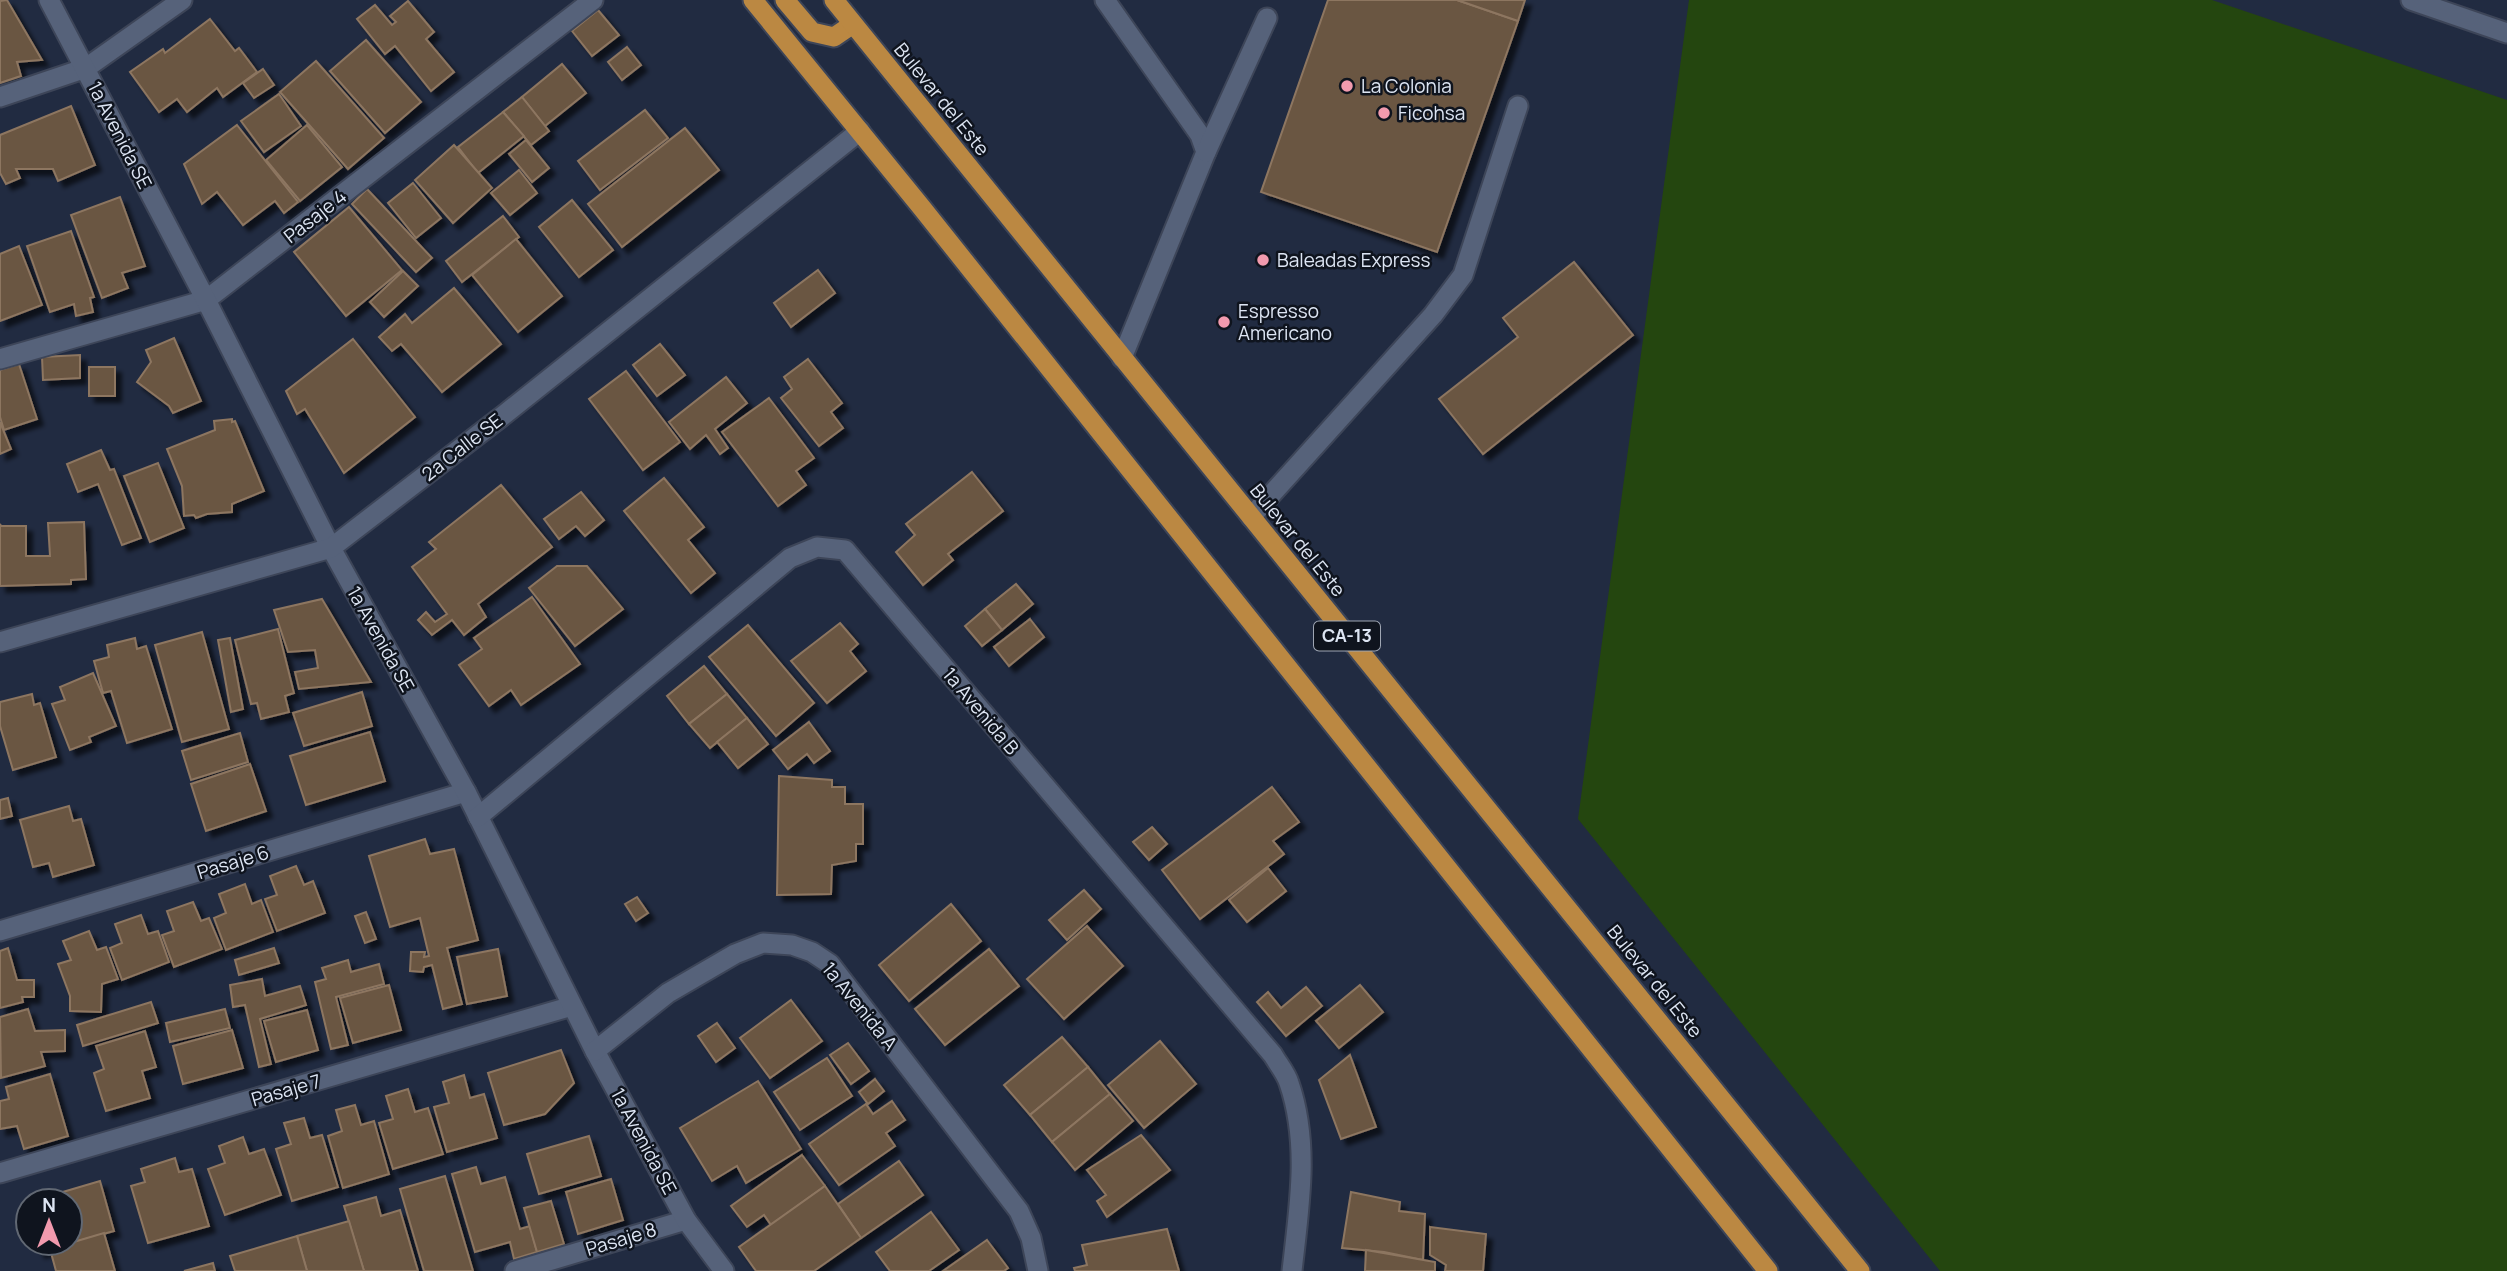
<svg xmlns="http://www.w3.org/2000/svg" width="2507" height="1271" font-family="Manrope,sans-serif">
<style>
.green{fill:#24460f}
.building{fill:#6b5642;stroke:#8d7661;stroke-width:2;filter:url(#shadow)}
.lines{fill:none;stroke-linecap:round;stroke-linejoin:round}
.service-casing{stroke:#3d4558;stroke-width:23}
.minor-casing{stroke:#3d4558;stroke-width:23}
.tertiary-casing{stroke:#3d4558;stroke-width:23}
.trunk-casing{stroke:#3d4558;stroke-width:23}
.service{stroke:#56627a;stroke-width:19}
.minor{stroke:#56627a;stroke-width:19}
.tertiary{stroke:#56627a;stroke-width:19}
.trunk{stroke:#bb8842;stroke-width:19}
.poi-dot{fill:#f29aae;stroke:#0f141e;stroke-width:2.5}
.labels{text-anchor:middle;stroke-width:5;stroke-linejoin:round;paint-order:stroke}
.shield{fill:#0f141e;stroke:#9fa6b3;stroke-width:2}
.shield-label{font-size:18px;font-weight:bold;fill:#dde5f3}
.poi-label{font-size:19px;fill:#dde5f3;stroke:#0f141e;text-anchor:start}
.street-label{font-size:19px;fill:#dde5f3;stroke:#0f141e}
</style>
<defs>
<filter id="shadow"><feDropShadow dx="6" dy="6" stdDeviation="2" flood-color="#0009"/></filter>
</defs>
<rect width="100%" height="100%" fill="#212b41"/>
<polygon class="green" points="1689,0 2212,0 2507,100 2507,1271 1940,1271 1578,819"/>
<g class="building">
<polygon points="7,0 42,60 17,62 21,76 0,83 0,1"/>
<polygon points="1328,0 1457,0 1518,21 1437,252 1261,192"/>
<polygon points="1457,0 1525,0 1518,21"/>
<polygon points="408,1 434,32 426,39 454,72 431,91 395,46 385,54 357,19 375,5 392,25 396,22 390,16"/>
<polygon points="598,10 619,35 592,56 572,31"/>
<polygon points="210,19 235,51 239,48 257,72 223,97 217,88 187,112 177,99 159,112 130,72 163,49 165,53"/>
<polygon points="366,40 421,102 385,133 330,71"/>
<polygon points="627,47 641,65 622,80 608,62"/>
<polygon points="316,61 384,138 348,169 280,92"/>
<polygon points="562,64 586,93 545,126 522,97"/>
<polygon points="263,69 274,85 254,98 243,83"/>
<polygon points="279,94 301,126 264,152 241,121"/>
<polygon points="522,97 549,131 531,145 503,112"/>
<polygon points="71,106 95,165 58,181 53,169 16,169 20,178 6,184 0,173 0,135"/>
<polygon points="645,110 668,138 600,190 578,161"/>
<polygon points="503,112 524,136 478,173 458,147"/>
<polygon points="237,125 298,202 284,213 275,201 243,225 217,192 202,204 184,164"/>
<polygon points="307,125 342,167 300,201 266,160"/>
<polygon points="685,128 719,170 622,247 588,204"/>
<polygon points="526,140 549,168 532,182 509,154"/>
<polygon points="454,145 492,188 453,223 415,180"/>
<polygon points="519,170 537,193 510,215 491,193"/>
<polygon points="413,183 441,218 416,238 388,203"/>
<polygon points="367,189 432,258 416,272 352,204"/>
<polygon points="120,197 145,266 122,273 128,288 102,298 71,215"/>
<polygon points="572,200 613,250 579,277 539,227"/>
<polygon points="349,207 402,270 346,316 294,252"/>
<polygon points="503,216 519,237 462,282 446,261"/>
<polygon points="71,231 94,297 90,298 93,312 76,316 74,304 50,312 27,246"/>
<polygon points="516,239 562,296 518,332 472,275"/>
<polygon points="19,246 42,305 0,321 0,254"/>
<polygon points="1574,262 1633,335 1483,454 1439,399 1518,337 1503,318"/>
<polygon points="818,270 835,293 791,327 774,303"/>
<polygon points="403,271 418,286 384,317 370,302"/>
<polygon points="454,288 501,344 442,392 401,344 392,351 379,337 405,314 412,323"/>
<polygon points="174,338 201,401 173,413 169,406 137,382 151,362 146,350"/>
<polygon points="353,339 415,417 344,473 305,409 297,414 286,391"/>
<polygon points="660,344 685,375 657,396 633,365"/>
<polygon points="80,355 80,378 43,380 42,357"/>
<polygon points="808,359 842,403 831,412 843,428 819,446 781,398 792,389 784,377"/>
<polygon points="19,364 37,419 4,430 0,417 0,370"/>
<rect x="89" y="367" width="26" height="29"/>
<polygon points="626,371 680,442 643,470 589,399"/>
<polygon points="726,377 747,403 715,429 728,448 720,454 706,435 690,449 669,422"/>
<polygon points="769,398 814,458 796,471 806,485 778,506 722,432"/>
<polygon points="232,419 232,422 235,421 264,491 232,504 232,512 207,514 196,518 194,515 184,516 182,486 167,449 215,430 214,421"/>
<polygon points="0,422 11,449 0,454"/>
<polygon points="101,450 110,470 114,469 141,538 122,545 98,484 78,492 67,464"/>
<polygon points="158,463 184,528 150,542 124,476"/>
<polygon points="972,472 1003,511 948,554 953,560 923,585 896,552 915,535 906,524"/>
<polygon points="664,478 704,527 688,540 715,573 691,593 624,511"/>
<polygon points="501,485 552,547 478,604 486,617 464,635 452,620 432,635 418,620 426,612 435,622 447,614 412,567 436,549 429,542"/>
<polygon points="581,492 604,520 585,536 576,526 559,539 544,519"/>
<polygon points="84,522 86,579 71,580 71,584 0,586 0,524 1,526 26,526 26,556 50,556 48,523"/>
<polygon points="557,566 587,566 623,609 575,646 529,588"/>
<polygon points="1016,584 1033,604 1002,630 985,609"/>
<polygon points="532,597 580,664 521,705 511,690 489,706 459,665 482,649 474,638"/>
<polygon points="322,599 371,682 299,689 295,672 318,668 315,650 288,652 274,610"/>
<polygon points="985,609 1002,630 982,646 965,626"/>
<polygon points="1030,619 1044,637 1009,666 994,647"/>
<polygon points="840,623 858,644 850,651 866,671 827,703 791,661"/>
<polygon points="748,625 814,703 776,736 709,657"/>
<polygon points="278,629 294,693 285,696 289,712 261,719 257,703 251,704 235,640"/>
<polygon points="202,632 229,729 182,742 155,645"/>
<polygon points="135,638 137,649 146,646 172,729 127,743 111,691 103,693 94,661 109,657 107,645"/>
<polygon points="230,638 243,709 231,712 218,640"/>
<polygon points="704,666 727,694 689,724 667,696"/>
<polygon points="93,673 116,726 89,737 91,742 70,750 52,704 65,700 60,687"/>
<polygon points="362,692 372,726 304,746 293,713"/>
<polygon points="32,694 34,705 40,703 56,757 13,770 0,726 0,702"/>
<polygon points="727,694 747,718 710,748 689,724"/>
<polygon points="747,718 768,744 738,768 717,742"/>
<polygon points="809,722 830,751 814,763 807,754 788,769 773,750"/>
<polygon points="370,732 385,781 306,805 290,756"/>
<polygon points="240,733 248,762 191,780 182,751"/>
<polygon points="250,764 266,811 206,831 191,784"/>
<polygon points="779,776 832,780 832,787 845,787 845,804 863,804 863,844 856,844 856,861 832,865 831,894 777,895"/>
<polygon points="1272,787 1299,822 1273,841 1284,854 1200,919 1162,870"/>
<polygon points="8,798 12,816 0,819 0,800"/>
<polygon points="69,806 73,821 81,819 94,865 53,877 49,863 33,867 20,820"/>
<polygon points="1152,827 1167,844 1149,860 1133,842"/>
<polygon points="425,839 430,854 454,849 478,940 447,948 462,1004 443,1009 432,965 424,967 423,972 410,971 411,952 425,952 424,957 429,956 420,918 390,927 369,856"/>
<polygon points="296,866 304,885 313,881 325,913 277,931 265,899 277,895 270,876"/>
<polygon points="1268,868 1286,891 1247,922 1229,900"/>
<polygon points="245,884 252,904 261,900 273,932 226,950 214,918 226,913 219,894"/>
<polygon points="1084,890 1101,909 1067,940 1049,920"/>
<polygon points="637,897 648,913 636,921 625,904"/>
<polygon points="193,902 201,921 209,918 222,949 174,967 162,935 174,931 167,911"/>
<polygon points="951,904 981,941 909,1001 879,965"/>
<polygon points="366,912 376,939 365,943 355,916"/>
<polygon points="141,915 148,934 158,931 169,962 122,980 110,948 122,943 115,924"/>
<polygon points="1087,926 1123,966 1064,1019 1027,979"/>
<polygon points="89,931 97,950 106,947 118,979 102,984 101,1012 70,1011 70,996 58,964 71,960 63,941"/>
<polygon points="8,948 17,980 34,980 34,997 22,997 23,1002 0,1008 0,951"/>
<polygon points="274,948 279,963 239,975 235,960"/>
<polygon points="498,949 507,996 467,1004 457,957"/>
<polygon points="989,949 1019,986 945,1045 915,1009"/>
<polygon points="348,960 351,972 379,964 384,984 336,997 348,1045 331,1049 315,982 326,979 322,968"/>
<polygon points="262,979 265,996 300,986 306,1005 260,1019 271,1064 259,1067 245,1005 233,1007 230,985"/>
<polygon points="389,985 401,1030 353,1043 340,998"/>
<polygon points="1360,985 1383,1012 1339,1048 1316,1021"/>
<polygon points="1306,987 1322,1006 1286,1036 1257,1002 1268,992 1281,1008"/>
<polygon points="791,1000 822,1041 770,1078 740,1038"/>
<polygon points="151,1002 158,1023 83,1046 77,1025"/>
<polygon points="28,1009 35,1031 65,1030 65,1051 41,1052 45,1066 1,1078 0,1017"/>
<polygon points="225,1009 230,1028 170,1042 166,1023"/>
<polygon points="307,1010 318,1050 276,1062 264,1021"/>
<polygon points="717,1023 735,1048 716,1062 698,1036"/>
<polygon points="232,1030 243,1068 183,1084 173,1046"/>
<polygon points="145,1031 156,1067 142,1071 150,1098 106,1111 94,1073 104,1069 96,1046"/>
<polygon points="1062,1037 1088,1067 1030,1115 1004,1085"/>
<polygon points="1160,1041 1196,1084 1144,1128 1108,1085"/>
<polygon points="848,1043 869,1071 851,1084 830,1055"/>
<polygon points="561,1050 574,1083 545,1114 504,1125 488,1073"/>
<polygon points="1350,1055 1376,1127 1341,1139 1319,1080"/>
<polygon points="827,1058 852,1096 800,1130 774,1092"/>
<polygon points="1088,1067 1110,1094 1052,1142 1030,1115"/>
<polygon points="50,1074 68,1136 24,1149 17,1126 0,1129 0,1101 9,1099 6,1087"/>
<polygon points="464,1075 470,1098 484,1094 497,1138 447,1152 434,1107 449,1103 443,1082"/>
<polygon points="875,1079 884,1091 868,1104 859,1092"/>
<polygon points="758,1081 801,1149 746,1183 737,1166 712,1181 680,1128"/>
<polygon points="408,1089 415,1112 428,1108 443,1154 393,1169 379,1123 393,1119 386,1096"/>
<polygon points="1110,1094 1133,1121 1075,1170 1052,1142"/>
<polygon points="892,1101 905,1120 886,1133 895,1146 839,1185 809,1144 866,1104 873,1114"/>
<polygon points="355,1105 361,1125 374,1121 389,1174 343,1188 328,1136 342,1131 336,1110"/>
<polygon points="304,1118 310,1138 322,1135 338,1187 292,1201 276,1149 291,1144 284,1123"/>
<polygon points="1141,1135 1170,1170 1107,1217 1097,1201 1106,1195 1087,1170"/>
<polygon points="589,1136 601,1176 539,1194 527,1154"/>
<polygon points="243,1137 249,1154 264,1149 281,1195 225,1215 208,1169 225,1163 219,1146"/>
<polygon points="802,1155 825,1186 771,1225 764,1215 747,1227 731,1206"/>
<polygon points="175,1158 179,1172 192,1169 209,1226 148,1243 131,1186 145,1182 141,1169"/>
<polygon points="899,1161 923,1195 861,1238 838,1204"/>
<polygon points="476,1167 481,1184 505,1177 520,1229 530,1226 537,1252 514,1259 510,1242 475,1252 452,1174"/>
<polygon points="445,1176 473,1271 424,1271 400,1189"/>
<polygon points="611,1179 623,1220 578,1234 566,1192"/>
<polygon points="100,1181 114,1231 39,1252 36,1243 70,1243 70,1201 58,1201 56,1194"/>
<polygon points="825,1186 861,1238 814,1271 756,1271 739,1247"/>
<polygon points="1351,1192 1400,1202 1399,1211 1425,1214 1423,1260 1384,1252 1342,1248"/>
<polygon points="376,1197 381,1216 400,1210 418,1271 364,1271 344,1206"/>
<polygon points="551,1201 564,1244 537,1252 524,1208"/>
<polygon points="931,1212 959,1250 929,1271 890,1271 876,1252"/>
<polygon points="349,1221 364,1271 307,1271 297,1236"/>
<polygon points="1430,1227 1486,1234 1483,1271 1445,1271 1446,1265 1430,1255"/>
<polygon points="1167,1229 1179,1271 1075,1271 1074,1268 1087,1265 1082,1245"/>
<polygon points="104,1233 115,1271 56,1271 50,1249"/>
<polygon points="297,1236 307,1271 235,1271 230,1256"/>
<polygon points="987,1240 1008,1268 1004,1271 943,1271"/>
<polygon points="1366,1250 1435,1262 1435,1271 1365,1271"/>
<polygon points="213,1263 215,1271 184,1271"/>
</g>
<g class="lines">
<g class="service-casing">
<g id="service">
<polyline points="1105,0 1200,135 1206,152 1122,358"/>
<polyline points="0,97 86,68 182,0"/>
<polyline points="1206,152 1267,18"/>
<polyline points="0,359 206,300 593,0"/>
<polyline points="1251,517 1433,315 1463,275 1518,106"/>
<polyline points="0,931 466,792"/>
<polyline points="0,1173 572,1006"/>
<polyline points="515,1271 686,1220"/>
</g>
</g>
<g class="minor-casing">
<g id="minor">
<polyline points="49,0 206,300 331,548 466,792 595,1051 686,1220 724,1271"/>
<polyline points="0,642 331,548 505,414 860,131"/>
<path d="M478,817L790,558L817,547L845,550L1273,1055C1278,1064 1286,1073 1289,1083C1310,1144 1299,1208 1292,1271"/>
<polyline points="595,1051 668,993 735,954 763,943 792,945 812,952 830,964 1019,1211 1031,1238 1038,1271"/>
</g>
</g>
<g class="tertiary-casing">
<polyline id="tertiary" points="2411,0 2507,33"/>
</g>
<g class="trunk-casing">
<g id="trunk">
<polyline points="753,0 922,208 1768,1271"/>
<polyline points="785,0 812,32 834,37 853,24"/>
<polyline points="834,0 1860,1271"/>
</g>
</g>
<use href="#service" class="service"/>
<use href="#minor" class="minor"/>
<use href="#tertiary" class="tertiary"/>
<use href="#trunk" class="trunk"/>
</g>
<g class="poi-dot">
<circle cx="1347" cy="86" r="7"/>
<circle cx="1384" cy="113" r="7"/>
<circle cx="1263" cy="260" r="7"/>
<circle cx="1224" cy="322" r="7"/>
</g>
<g class="labels">
<rect class="shield" x="1314" y="621.5" width="66" height="29" rx="5"/>
<g class="shield-label">
<text x="1347" y="642">CA-13</text>
</g>
<g class="poi-label">
<text x="1361" y="93">La Colonia</text>
<text x="1398" y="120">Ficohsa</text>
<text x="1277" y="267">Baleadas Express</text>
<text x="1238" y="318">Espresso<tspan x="1238" dy="22">Americano</tspan></text>
</g>
<g class="street-label">
<text transform="translate(942 99) rotate(51)" y="7">Bulevar del Este</text>
<text transform="translate(120 135) rotate(63)" y="7">1a Avenida SE</text>
<text transform="translate(315 216) rotate(-38)" y="7">Pasaje 4</text>
<text transform="translate(462 447) rotate(-38)" y="7">2a Calle SE</text>
<text transform="translate(1298 540) rotate(51)" y="7">Bulevar del Este</text>
<text transform="translate(381 639) rotate(61)" y="7">1a Avenida SE</text>
<text transform="translate(981 711) rotate(50)" y="7">1a Avenida B</text>
<text transform="translate(233 862) rotate(-17)" y="7">Pasaje 6</text>
<text transform="translate(1655 981) rotate(51)" y="7">Bulevar del Este</text>
<text transform="translate(860 1006) rotate(51)" y="7">1a Avenida A</text>
<text transform="translate(286 1090) rotate(-16)" y="7">Pasaje 7</text>
<text transform="translate(644 1141) rotate(62)" y="7">1a Avenida SE</text>
<text transform="translate(621 1239) rotate(-17)" y="7">Pasaje 8</text>
</g>
</g>
<g transform="translate(49 1222)"><circle r="33" fill="#0f141e" stroke="#616873" stroke-width="2"/>
<path d="M0-5L12 26L0 18L-12 26Z" fill="#f29aae"/>
<text y="-10" font-size="19" font-weight="bold" text-anchor="middle" fill="#dde5f3">N</text>
</g>
</svg>
